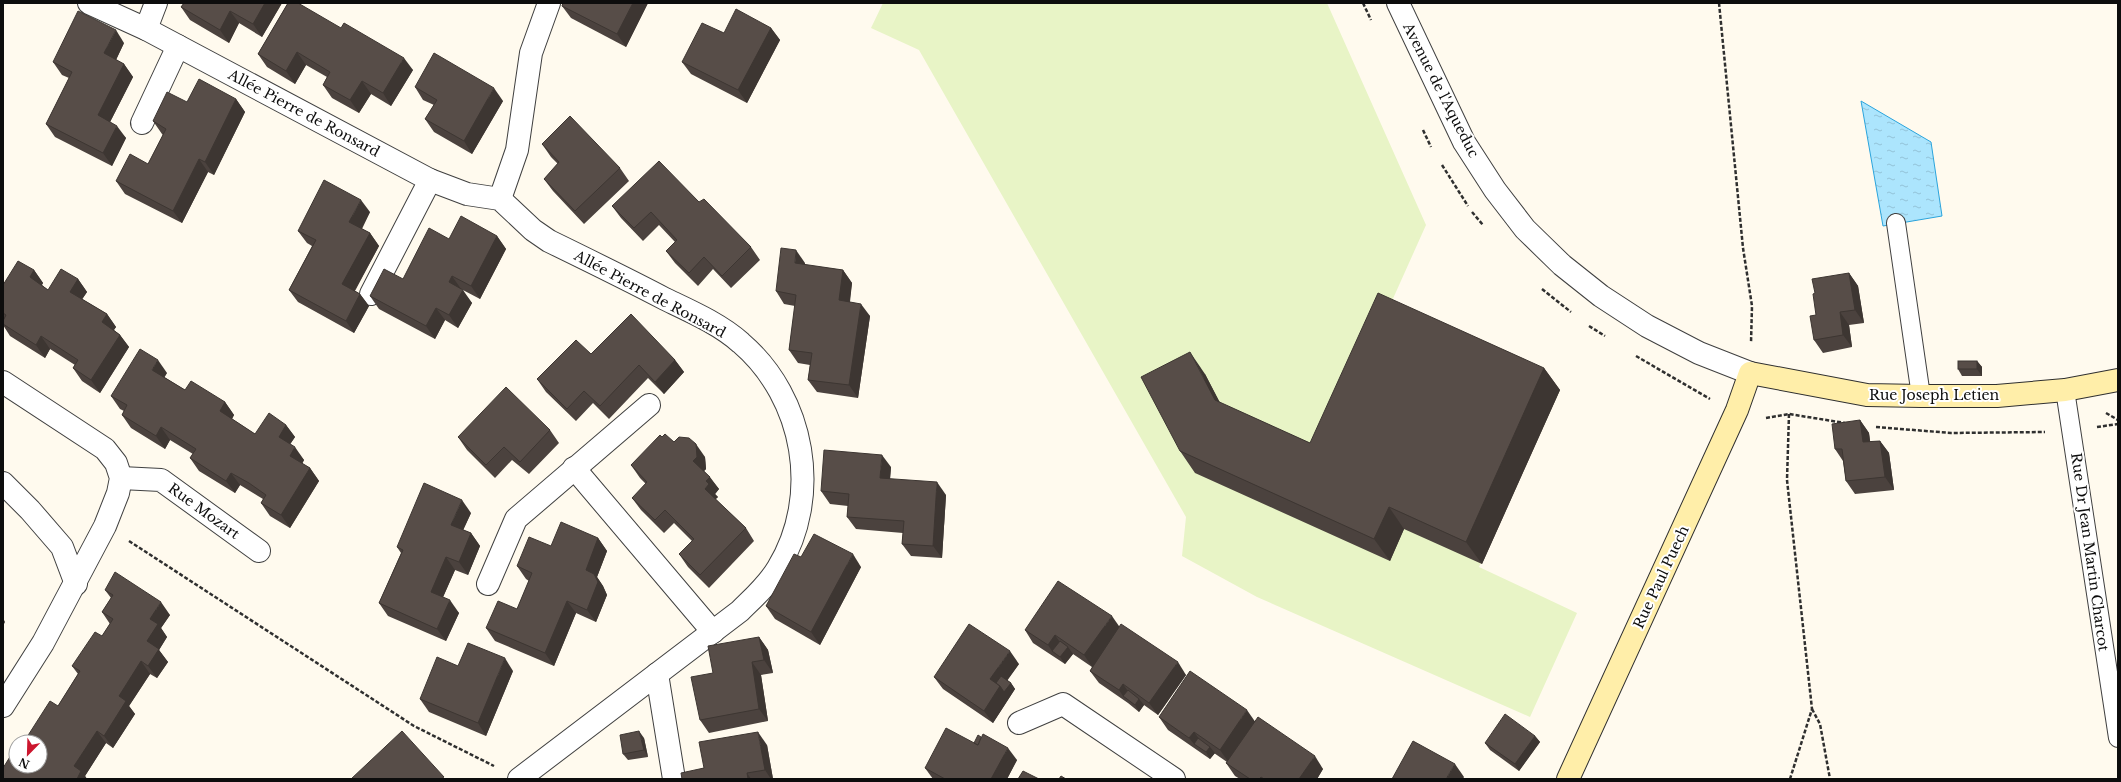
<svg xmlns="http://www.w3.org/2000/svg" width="2121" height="782" font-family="'Libre Baskerville',serif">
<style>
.pitch{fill:#e8f4c6}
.water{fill:url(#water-ripples);stroke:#2ba4dc}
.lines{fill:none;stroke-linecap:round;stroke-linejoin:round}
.lane-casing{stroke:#404040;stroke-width:20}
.street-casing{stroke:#404040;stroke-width:24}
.secondary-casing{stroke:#2f2f2f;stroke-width:24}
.path{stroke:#2f2f2f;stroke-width:2.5;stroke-dasharray:4 2;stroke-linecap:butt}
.lane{stroke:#fff;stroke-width:18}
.street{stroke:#fff;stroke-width:22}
.secondary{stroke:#ffeea9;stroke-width:22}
.wall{fill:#4b423e}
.shaded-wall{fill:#3d3632}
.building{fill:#574d48;stroke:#3d3632}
.labels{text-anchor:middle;stroke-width:4;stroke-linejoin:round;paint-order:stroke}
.street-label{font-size:14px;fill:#0d0d0d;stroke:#fff}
</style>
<defs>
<pattern id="water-ripples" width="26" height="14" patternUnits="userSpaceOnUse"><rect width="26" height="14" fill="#ace5fd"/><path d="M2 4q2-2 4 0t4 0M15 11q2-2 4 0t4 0" fill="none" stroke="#93c3d8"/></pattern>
</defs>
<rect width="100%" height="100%" fill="#fffaee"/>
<polygon class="pitch" points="883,3 1327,3 1426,225 1387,312 1560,390 1479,567 1577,613 1530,717 1257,597 1182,556 1186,517 919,50 871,28"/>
<polygon class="water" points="1861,101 1931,142 1942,216 1883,226"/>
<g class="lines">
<g class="lane-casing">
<g id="lane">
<polyline points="1896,223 1921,396"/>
<polyline points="2065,390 2118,738"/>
</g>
</g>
<g class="street-casing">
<g id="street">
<path d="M89,3L146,29L430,180L467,194L500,199L533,230L549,241C588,260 627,279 665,299C690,311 720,324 741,343C805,398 822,496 778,568C768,585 753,598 740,611L519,779"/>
<polyline points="1398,3 1464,142 1495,190 1525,229 1562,265 1601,296 1647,326 1699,353 1750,373"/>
<polyline points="146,29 156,3"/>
<polyline points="142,123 178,46"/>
<polyline points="500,199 517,150 531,53 549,3"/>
<polyline points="371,294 430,180"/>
<polyline points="3,382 105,449 116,463 121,478 118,493 105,526 43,643 3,706"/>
<polyline points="574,468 713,632"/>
<polyline points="121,478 161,480 259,551"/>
<polyline points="3,483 30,510 62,547 76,584"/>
<polyline points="488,584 516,519 649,405"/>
<polyline points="657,674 674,779"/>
<polyline points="1019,723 1063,704 1174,779"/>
</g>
</g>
<g class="secondary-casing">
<polyline id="secondary" points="1568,779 1737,410 1750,373 1867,395 1921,396 1997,396 2065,390 2118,380"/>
</g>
<g class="path">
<polyline points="1363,3 1371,20"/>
<polyline points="1719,3 1743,248 1752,306 1751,343"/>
<polyline points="1423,130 1431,147"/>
<polyline points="1442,165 1468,206"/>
<polyline points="1472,212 1483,225"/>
<polyline points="1542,289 1571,312"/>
<polyline points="1589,326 1605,336"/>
<polyline points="1636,356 1710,399"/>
<polyline points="2106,413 2118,420"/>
<polyline points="1789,414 1787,480 1812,709 1790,779"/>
<polyline points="1766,418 1789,414 1845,423"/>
<polyline points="1876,427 1951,433 2045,432"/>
<polyline points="2097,427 2118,424"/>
<polyline points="129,541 414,726 494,766"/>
<polyline points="1812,709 1820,724 1830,779"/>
</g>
<use href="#lane" class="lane"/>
<use href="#street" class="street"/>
<use href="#secondary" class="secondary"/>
</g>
<g class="wall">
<polygon points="184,3 282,3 262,37 239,23 229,43 190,20 181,7"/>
<polygon points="288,3 413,70 391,106 371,94 359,113 332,98 323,85 327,77 306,65 295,84 267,67 258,54"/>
<polygon points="648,3 626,47 571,18 562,6"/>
<polygon points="771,28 780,40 747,103 691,74 682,62"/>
<polygon points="124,43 116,60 124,64 133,77 110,122 126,138 112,166 55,137 46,124 69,78 62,75 53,62"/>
<polygon points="415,87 503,101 472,154 434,132 425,119 434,105 423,100"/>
<polygon points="236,99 245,112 214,175 208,172 182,223 125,194 116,181 148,164 163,135 162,134 153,121 187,102"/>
<polygon points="542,144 620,168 629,181 584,224 553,191 544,179 558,164 551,157"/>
<polygon points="699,202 751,247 760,260 731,288 713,269 698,286 675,263 666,251 675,242 659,225 643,241 621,218 612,206"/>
<polygon points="370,212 362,229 370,233 379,246 355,291 360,294 369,306 354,333 298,302 289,290 312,246 307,243 298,231"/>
<polygon points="497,236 506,249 480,299 461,289 472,303 458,328 445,320 435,339 379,309 370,296 403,279 449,239"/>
<polygon points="805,263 805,265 843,270 852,283 850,302 870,316 858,398 817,392 808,380 810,365 798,363 789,350 795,306 784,304 776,291"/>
<polygon points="34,270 43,283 42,285 48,290 78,279 87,292 82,299 107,314 116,327 114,330 120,335 129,347 100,393 82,381 73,368 75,365 50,349 45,358 10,336 3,325 4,320 3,319 3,285"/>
<polygon points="1849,273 1858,286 1864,323 1849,325 1852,347 1823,353 1814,340 1816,315 1815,293"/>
<polygon points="591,354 675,360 684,372 664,394 648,378 609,419 593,403 576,421 546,392 537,379"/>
<polygon points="1977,361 1982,367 1982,376 1962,376 1958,369"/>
<polygon points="1544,368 1560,390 1482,564 1404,529 1390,561 1195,473 1180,451 1205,374 1220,403 1310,443"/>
<polygon points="167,373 164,377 185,390 225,402 234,415 232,419 255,434 286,425 295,437 290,444 304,460 302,464 310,468 319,481 290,528 270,516 261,503 263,499 258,496 240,485 235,493 199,471 190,458 193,454 170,440 165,449 131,428 122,415 124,411 120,409 111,396"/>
<polygon points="1860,420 1869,433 1870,442 1880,441 1889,453 1894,490 1855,494 1846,481 1843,461 1835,449"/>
<polygon points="550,430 559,443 529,474 512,460 495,478 467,450 458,437"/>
<polygon points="674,442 705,457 706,469 704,471 719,489 715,494 718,497 715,499 746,528 754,541 709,588 688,567 679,554 692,541 674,523 664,533 641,510 632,498 646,484 640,478 631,465"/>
<polygon points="891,467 890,479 946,495 942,558 911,556 902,544 903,533 856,529 847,517 848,506 830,504 821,491"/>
<polygon points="471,513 463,530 471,533 480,546 468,575 455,570 443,597 459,613 446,641 388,616 379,603 401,553 397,547"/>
<polygon points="598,538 607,551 597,577 603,586 607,595 596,622 576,613 554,666 495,641 486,628 517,609 529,581 526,579 517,566 551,546"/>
<polygon points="801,557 861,567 820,645 775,619 766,606"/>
<polygon points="105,590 170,615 161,628 167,637 159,650 168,662 157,678 150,674 129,706 135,714 113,748 106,743 85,776 87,779 3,779 16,766 40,766 40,742 31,742 27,737 58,706 78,674 72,666 102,636 110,624 102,612 111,598"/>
<polygon points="1119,627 1186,675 1158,715 1144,705 1139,712 1128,703 1099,683 1090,671 1092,667 1073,654 1065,664 1033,643 1025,630"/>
<polygon points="759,637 768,650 773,673 761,675 768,721 709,733 700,720"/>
<polygon points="1019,664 1007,680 1011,683 1015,689 993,723 943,689 934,677"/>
<polygon points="513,671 486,736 429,712 420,699"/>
<polygon points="1159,717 1255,721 1323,769 1317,779 1240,779 1235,776 1226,763 1227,762 1214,753 1215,753 1210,759 1168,730"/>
<polygon points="1535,736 1540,742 1519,771 1490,750 1485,743"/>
<polygon points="644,738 648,757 628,760 623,754"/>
<polygon points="974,743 1017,760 1007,779 933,779 925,768"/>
<polygon points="767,745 773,779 682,779 704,768"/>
</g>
<g class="shaded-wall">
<polygon points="265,3 282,3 262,37 253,24"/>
<polygon points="633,3 648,3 626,47 617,34"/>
<polygon points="230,11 239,23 229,43 220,30"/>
<polygon points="771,28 780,40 747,103 738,90"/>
<polygon points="116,30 124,43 113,66 104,53"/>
<polygon points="297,52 306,65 295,84 286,71"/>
<polygon points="404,58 413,70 391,106 383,93"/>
<polygon points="124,64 133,77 107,128 98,115"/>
<polygon points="362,81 371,94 359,113 350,100"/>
<polygon points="494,88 503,101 472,154 464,141"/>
<polygon points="236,99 245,112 214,175 205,162"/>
<polygon points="117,126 126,138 112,166 103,153"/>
<polygon points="199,159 208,172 182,223 173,211"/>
<polygon points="361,200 370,212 358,235 349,222"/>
<polygon points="370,233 379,246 351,297 342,284"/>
<polygon points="497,236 506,249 480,299 471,286"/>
<polygon points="796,250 805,263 804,276 795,263"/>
<polygon points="34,270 43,283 39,289 30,277"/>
<polygon points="843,270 852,283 848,313 839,300"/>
<polygon points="1849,273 1858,286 1864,323 1855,310"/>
<polygon points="452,276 461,289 449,282"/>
<polygon points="78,279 87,292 79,304 70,292"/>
<polygon points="463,290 472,303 458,328 449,315"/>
<polygon points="360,294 369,306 354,333 346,321"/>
<polygon points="861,304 870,316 858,398 849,385"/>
<polygon points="436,308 445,320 435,339 426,326"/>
<polygon points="1840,312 1849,325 1852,347 1843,335"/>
<polygon points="107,314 116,327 110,335 102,322"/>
<polygon points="120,335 129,347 100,393 91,380"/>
<polygon points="41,336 50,349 45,358 36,345"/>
<polygon points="1190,352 1205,374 1230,422 1215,400"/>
<polygon points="158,360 167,373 161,383 152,370"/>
<polygon points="675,360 684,372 664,394 655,382"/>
<polygon points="1977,361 1982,367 1982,376 1977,369"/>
<polygon points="1544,368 1560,390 1482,564 1466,542"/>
<polygon points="225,402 234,415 229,424 220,411"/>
<polygon points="1860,420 1869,433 1872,455 1863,442"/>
<polygon points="286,425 295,437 287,449 279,437"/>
<polygon points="161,427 170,440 165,449 156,436"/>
<polygon points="1880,441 1889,453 1894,490 1885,477"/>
<polygon points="696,444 705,457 706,469 702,473 693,461"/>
<polygon points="295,447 304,460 299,469 290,456"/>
<polygon points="882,455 891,467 889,491 880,478"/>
<polygon points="310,468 319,481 290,528 281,515"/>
<polygon points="231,473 240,485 235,493 226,481"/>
<polygon points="710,477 719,489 715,494 718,497 714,501 705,489 706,481"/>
<polygon points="937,482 946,495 942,558 933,546"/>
<polygon points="462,500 471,513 460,537 451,525"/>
<polygon points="1389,507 1404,529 1390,561 1374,539"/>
<polygon points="471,533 480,546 468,575 459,562"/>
<polygon points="598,538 607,551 597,577 603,586 607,595 596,622 587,610 586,570"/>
<polygon points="853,554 861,567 820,645 811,632"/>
<polygon points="446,557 455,570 440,604 431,592"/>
<polygon points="450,600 459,613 446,641 437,629"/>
<polygon points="567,601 576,613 554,666 545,653"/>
<polygon points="161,602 170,615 161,628 167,637 159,650 168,662 157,678 148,666 147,641 150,619"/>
<polygon points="1112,616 1121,629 1093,668 1084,655"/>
<polygon points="3,618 5,622 4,624 3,623"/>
<polygon points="1055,635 1064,648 1052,651 1048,645"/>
<polygon points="759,637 768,650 773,673 764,660"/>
<polygon points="1068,647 1073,654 1065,664 1060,657"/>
<polygon points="1010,651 1019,664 1002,688 1011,683 1015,689 993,723 984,711 990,679"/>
<polygon points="505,658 513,671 486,736 478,723"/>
<polygon points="141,661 150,674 129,706 135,714 113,748 104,736 119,696"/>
<polygon points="752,662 761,675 768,721 759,709"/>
<polygon points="1178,662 1186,675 1158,715 1149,703"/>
<polygon points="1123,684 1132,697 1123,696 1119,690"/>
<polygon points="1139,699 1144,705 1139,712 1135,705"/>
<polygon points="1247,710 1256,723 1229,763 1220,750"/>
<polygon points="97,731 106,743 85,776 87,779 77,779 74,766"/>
<polygon points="639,731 644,738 648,757 644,750"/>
<polygon points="758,732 767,745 773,779 771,779 765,770"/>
<polygon points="1194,732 1203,744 1194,744 1189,738"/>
<polygon points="1535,736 1540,742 1519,771 1515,764"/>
<polygon points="1210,747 1215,753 1210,759 1206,752"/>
<polygon points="1008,748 1017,760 1007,779 991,779"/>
<polygon points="1315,756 1323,769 1317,779 1299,779"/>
<polygon points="1455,764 1464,777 1463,779 1446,779"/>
<polygon points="747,773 751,779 748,779"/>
</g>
<g class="building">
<polygon points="184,3 265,3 253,24 230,11 220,30 181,7"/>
<polygon points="288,3 298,3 341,28 344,23 404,58 383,93 362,81 350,100 323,85 330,72 297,52 286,71 258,54"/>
<polygon points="563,3 633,3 617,34 562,6"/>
<polygon points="736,9 771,28 738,90 682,62 702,23 724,33"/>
<polygon points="78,11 116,30 104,53 124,64 98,115 117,126 103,153 46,124 72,72 53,62"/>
<polygon points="434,53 494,88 464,141 425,119 437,100 415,87"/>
<polygon points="199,79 236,99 205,162 199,159 173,211 116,181 130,154 148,164 166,129 153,121 167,92 187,102"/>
<polygon points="570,116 620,168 575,211 544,179 559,162 542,144"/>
<polygon points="659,161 699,202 704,199 751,247 722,276 704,257 689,273 666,251 677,240 651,212 634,228 612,206"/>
<polygon points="324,180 361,200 349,222 370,233 342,284 360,294 346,321 289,290 316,240 298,231"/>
<polygon points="461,216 497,236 471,286 452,276 449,282 463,290 449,315 436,308 426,326 370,296 384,269 403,279 429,228 449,239"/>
<polygon points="781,248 796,250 795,263 843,270 839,300 861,304 849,385 808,380 812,353 789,350 796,295 776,291"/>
<polygon points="18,261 34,270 30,277 48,290 61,269 78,279 70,292 107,314 102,322 120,335 91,380 73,368 78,360 41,336 36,345 3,324 3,321 6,315 3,313 3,285"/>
<polygon points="1849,273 1855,310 1840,312 1843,335 1814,340 1810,316 1816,315 1813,294 1815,293 1812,279"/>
<polygon points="1378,293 1544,368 1466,542 1389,507 1374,539 1180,451 1141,377 1190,352 1215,400 1310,443"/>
<polygon points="631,314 675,360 655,382 639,365 600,406 584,391 567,409 537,379 576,340 591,354"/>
<polygon points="140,349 158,360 152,370 185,390 191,381 225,402 220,411 255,434 269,413 286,425 279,437 295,447 290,456 310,468 281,515 261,503 266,495 249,483 231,473 226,481 190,458 196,449 161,427 156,436 122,415 127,405 111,396"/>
<rect x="1958" y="361" width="19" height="8"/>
<polygon points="506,387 550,430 520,462 504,447 486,465 458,437"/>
<polygon points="1860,420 1863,442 1880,441 1885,477 1846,481 1842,449 1835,449 1832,424"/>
<polygon points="665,434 674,442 679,437 689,438 696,444 697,457 693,461 710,477 706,481 709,484 705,489 746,528 700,575 679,554 694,539 665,510 655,520 632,498 647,482 631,465 660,435 662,437"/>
<polygon points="824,450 882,455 880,478 937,482 933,546 902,544 904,521 847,517 849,494 821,491"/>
<polygon points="424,483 462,500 451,525 471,533 459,562 446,557 431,592 450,600 437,629 379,603 403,550 397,547"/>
<polygon points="561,522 598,538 586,570 594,574 598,582 587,610 567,601 545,653 486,628 498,601 517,609 532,573 517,566 529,537 551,546"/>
<polygon points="814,534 853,554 811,632 766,606 794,554 801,557"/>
<polygon points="115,572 161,602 150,619 158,624 147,641 159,649 148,666 141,661 119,696 126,701 104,736 97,731 74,766 81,771 77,779 3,779 3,768 13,752 16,754 16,766 40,766 40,742 36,742 27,737 50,701 58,706 80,671 72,666 95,632 102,636 113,619 102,612 113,595 105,590"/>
<polygon points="1058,581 1112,616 1084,655 1055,635 1048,645 1025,630"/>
<polygon points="969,624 1010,651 990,679 1000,686 984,711 934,677"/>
<polygon points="1121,624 1178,662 1149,703 1123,684 1119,690 1090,671"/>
<polygon points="759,637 764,660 752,662 759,709 700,720 691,677 713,673 708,646"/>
<polygon points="1060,641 1068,647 1060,657 1052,651"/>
<polygon points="468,643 505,658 478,723 420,699 437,657 458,666"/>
<polygon points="1190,671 1247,710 1220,750 1194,732 1189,738 1159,717"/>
<polygon points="1001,676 1011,683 1004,692 1000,686 996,683"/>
<polygon points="1128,690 1139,699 1135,705 1123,696"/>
<polygon points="1505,714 1535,736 1515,764 1485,743"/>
<polygon points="1258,717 1315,756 1299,779 1264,779 1261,777 1259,779 1250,779 1226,763"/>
<polygon points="946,728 978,745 983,734 1008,748 991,779 945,779 925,768"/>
<polygon points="402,731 444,777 441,779 351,779"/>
<polygon points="639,731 644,750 623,754 620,735"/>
<polygon points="758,732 765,770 747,773 748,779 682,779 681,773 704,768 699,742"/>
<polygon points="978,735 981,737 978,745 974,743"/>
<polygon points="1198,738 1210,747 1206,752 1194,744"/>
<polygon points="1413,741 1455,764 1446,779 1392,779"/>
<polygon points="1023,771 1039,779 1018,779"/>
<polygon points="1061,776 1066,779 1059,779"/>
</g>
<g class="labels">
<g class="street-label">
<text transform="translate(1441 90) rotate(63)" y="5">Avenue de l'Aqueduc</text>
<text transform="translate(304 113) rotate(28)" y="5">Allée Pierre de Ronsard</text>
<text transform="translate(650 294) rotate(28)" y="5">Allée Pierre de Ronsard</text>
<text x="1934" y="400">Rue Joseph Letien</text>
<text transform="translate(204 511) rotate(36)" y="5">Rue Mozart</text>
<text transform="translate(2090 552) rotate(82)" y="5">Rue Dr Jean Martin Charcot</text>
<text transform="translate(1661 577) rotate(-65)" y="5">Rue Paul Puech</text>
</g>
</g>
<rect width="2121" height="782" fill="none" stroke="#0d0d0d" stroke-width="8"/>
<g transform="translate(28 754) rotate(203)"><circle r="19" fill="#ffffff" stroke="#9e9e9e"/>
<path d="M0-3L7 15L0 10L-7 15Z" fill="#cc162e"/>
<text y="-6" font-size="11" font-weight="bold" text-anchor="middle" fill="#0d0d0d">N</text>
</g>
</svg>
